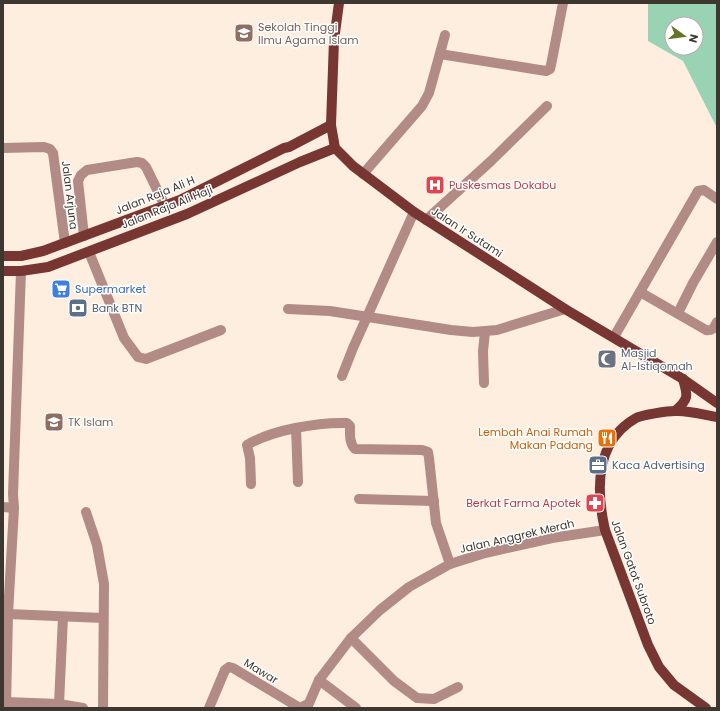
<svg xmlns="http://www.w3.org/2000/svg" width="720" height="711" font-family="Poppins,sans-serif">
<style>
.green{fill:#99d3b3;fill-rule:evenodd}
.lines{fill:none;stroke-linecap:round;stroke-linejoin:round}
.minor{stroke:#b28b87;stroke-width:10}
.major{stroke:#773632;stroke-width:10}
.labels{text-anchor:middle;stroke-width:3;stroke-linejoin:round;paint-order:stroke}
.education-label{font-size:11px;fill:#785e54;stroke:#fff;text-anchor:start}
.health-label{font-size:11px;fill:#be3a42;stroke:#fff;text-anchor:start}
.street-label{font-size:11px;fill:#3e372f;stroke:#fff}
.shop-label{font-size:11px;fill:#366cbe;stroke:#fff;text-anchor:start}
.service-label{font-size:11px;fill:#4e5e75;stroke:#fff;text-anchor:start}
.worship-label{font-size:11px;fill:#5b616d;stroke:#fff;text-anchor:start}
.food-label{font-size:11px;fill:#c56008;stroke:#fff;text-anchor:end}
</style>
<rect width="100%" height="100%" fill="#feeedf"/>
<path class="green" d="M648,3H717V128L683,61L648,41ZM672,24H696V48H672Z"/>
<g class="lines">
<g class="minor">
<polyline points="440,54 546,71 550,69 551,65 563,3"/>
<polyline points="3,148 44,147 50,149 53,153 65,243"/>
<polyline points="363,174 422,106 429,93 445,35"/>
<polyline points="426,220 491,161 547,106"/>
<polyline points="84,236 78,181 81,175 87,170 137,162 142,163 146,167 165,206"/>
<polyline points="89,252 124,338 138,357 146,359 221,330"/>
<path d="M640,292L706,330C713,331 714,328 717,322"/>
<polyline points="288,309 330,311 451,330 473,332 497,330 565,309"/>
<polyline points="678,313 693,283 717,242"/>
<polyline points="614,337 698,191 704,190 717,199"/>
<polyline points="342,376 353,348 414,212"/>
<polyline points="484,383 483,351 485,332"/>
<polyline points="296,428 298,482"/>
<path d="M251,484L250,458L247,445C272,430 318,422 347,423L350,426C350,434 349,443 355,449L422,450L428,452L429,458L436,523L450,564"/>
<polyline points="359,499 434,501"/>
<polyline points="3,507 14,508"/>
<polyline points="86,512 97,545 104,584 103,708"/>
<polyline points="8,614 103,618"/>
<polyline points="351,638 394,681 417,698 434,699 458,687"/>
<polyline points="319,680 356,708"/>
<polyline points="6,702 59,704 83,708"/>
<polyline points="59,704 63,617"/>
<polyline points="6,708 8,614 14,508 13,494 21,271"/>
<polyline points="209,708 225,670 229,667 233,668 300,708 308,704"/>
<polyline points="307,708 319,680 351,638 380,610 409,587 450,564 485,553 552,538 605,530"/>
</g>
<g class="major">
<polyline points="339,3 334,40 331,125 335,148 353,166 414,212 565,309 683,379 717,403"/>
<polyline points="3,256 21,256 43,251 180,200 284,148 289,147 331,125"/>
<polyline points="3,271 21,271 48,267 187,214 300,162 335,148"/>
<path d="M675,411C689,399 688,396 683,379"/>
<path d="M706,708L674,685L659,667L648,645L605,530C596,490 595,441 636,418C641,415 668,411 675,411C688,410 704,415 717,417"/>
</g>
</g>
<defs>
<g id="university-square" transform="scale(1)"><rect x="-9" y="-9" width="18" height="18" rx="4" fill="#8d6e63" stroke="#fff"/><path d="M0-5L7-2L0 1L-7-2ZM-4 1L0 2.5L4 1V4Q0 6-4 4Z" fill="#fff"/></g>
<g id="hospital-square" transform="scale(1)"><rect x="-9" y="-9" width="18" height="18" rx="4" fill="#e0444e" stroke="#fff"/><path d="M-5-5h3v3.5h4V-5h3V5h-3V1.5h-4V5h-3Z" fill="#fff"/></g>
<g id="supermarket-square" transform="scale(1)"><rect x="-9" y="-9" width="18" height="18" rx="4" fill="#3f7fe0" stroke="#fff"/><path d="M-6-5.5h2.5l.6 2H6L4.5 2H-2.5L-4.4-4H-6ZM-1.5 3.2a1.3 1.3 0 1 0 .1 0ZM3 3.2a1.3 1.3 0 1 0 .1 0Z" fill="#fff"/></g>
<g id="bank-square" transform="scale(1)"><rect x="-9" y="-9" width="18" height="18" rx="4" fill="#5c6f8a" stroke="#fff"/><path d="M-6-4H6V4H-6ZM0-2.3a2.3 2.3 0 1 0 0 4.6a2.3 2.3 0 1 0 0-4.6Z" fill="#fff"/></g>
<g id="mosque-square" transform="scale(1)"><rect x="-9" y="-9" width="18" height="18" rx="4" fill="#6b7280" stroke="#fff"/><path d="M3.5-4.9A6 6 0 1 0 3.5 4.9A5 5 0 1 1 3.5-4.9Z" fill="#fff"/></g>
<g id="school-square" transform="scale(1)"><rect x="-9" y="-9" width="18" height="18" rx="4" fill="#8d6e63" stroke="#fff"/><path d="M0-5L7-2L0 1L-7-2ZM-4 1L0 2.5L4 1V4Q0 6-4 4Z" fill="#fff"/></g>
<g id="restaurant-square" transform="scale(1)"><rect x="-9" y="-9" width="18" height="18" rx="4" fill="#e8710a" stroke="#fff"/><path d="M-5-6h1v4h1v-4h1v4h1v-4h1v5L-1.5 .5V6h-2V.5L-5-1ZM5-6V6H3V1.5H1.5Q1.5-4 5-6Z" fill="#fff"/></g>
<g id="office-square" transform="scale(1)"><rect x="-9" y="-9" width="18" height="18" rx="4" fill="#5c6f8a" stroke="#fff"/><path d="M-6-3h4V-5.5h4V-3h4V5H-6ZM-1-4.5V-3h2v-1.5ZM-6 0V1H6V0Z" fill="#fff"/></g>
<g id="pharmacy-square" transform="scale(1)"><rect x="-9" y="-9" width="18" height="18" rx="4" fill="#e0444e" stroke="#fff"/><path d="M-2-6h4v4h4v4h-4v4h-4v-4h-4v-4h4Z" fill="#fff"/></g>
</defs>
<g fill-rule="evenodd">
<use href="#university-square" x="244" y="33"/>
<use href="#hospital-square" x="435" y="185"/>
<use href="#supermarket-square" x="61" y="289"/>
<use href="#bank-square" x="78" y="308"/>
<use href="#mosque-square" x="607" y="359"/>
<use href="#school-square" x="54" y="422"/>
<use href="#restaurant-square" x="607" y="438"/>
<use href="#office-square" x="598" y="465"/>
<use href="#pharmacy-square" x="595" y="503"/>
</g>
<g class="labels">
<g class="education-label">
<text x="258" y="31">Sekolah Tinggi<tspan x="258" dy="13">Ilmu Agama Islam</tspan></text>
<text x="68" y="426">TK Islam</text>
</g>
<g class="health-label">
<text x="449" y="189">Puskesmas Dokabu</text>
<text x="581" y="507" text-anchor="end">Berkat Farma Apotek</text>
</g>
<g class="street-label">
<text transform="translate(70 195) rotate(83)" y="4">Jalan Arjuna</text>
<text transform="translate(155 195) rotate(-22)" y="4">Jalan Raja Ali H</text>
<text transform="translate(167 207) rotate(-22)" y="4">Jalan Raja Ali Haji</text>
<text transform="translate(467 232) rotate(33)" y="4">Jalan Ir Sutami</text>
<text transform="translate(517 536) rotate(-13)" y="4">Jalan Anggrek Merah</text>
<text transform="translate(634 572) rotate(70)" y="4">Jalan Gatot Subroto</text>
<text transform="translate(261 671) rotate(31)" y="4">Mawar</text>
</g>
<g class="shop-label">
<text x="75" y="293">Supermarket</text>
</g>
<g class="service-label">
<text x="92" y="312">Bank BTN</text>
<text x="612" y="469">Kaca Advertising</text>
</g>
<g class="worship-label">
<text x="621" y="357">Masjid<tspan x="621" dy="13">Al-Istiqomah</tspan></text>
</g>
<g class="food-label">
<text x="593" y="436">Lembah Anai Rumah<tspan x="593" dy="13">Makan Padang</tspan></text>
</g>
</g>
<rect width="720" height="711" fill="none" stroke="#3e372f" stroke-width="8"/>
<g transform="translate(684 36) rotate(104)"><circle r="19" fill="#ffffff" stroke="#b2afac"/>
<path d="M0-3L7 15L0 10L-7 15Z" fill="#627626"/>
<text y="-6" font-size="11" font-weight="bold" text-anchor="middle" fill="#3e372f">N</text>
</g>
</svg>
